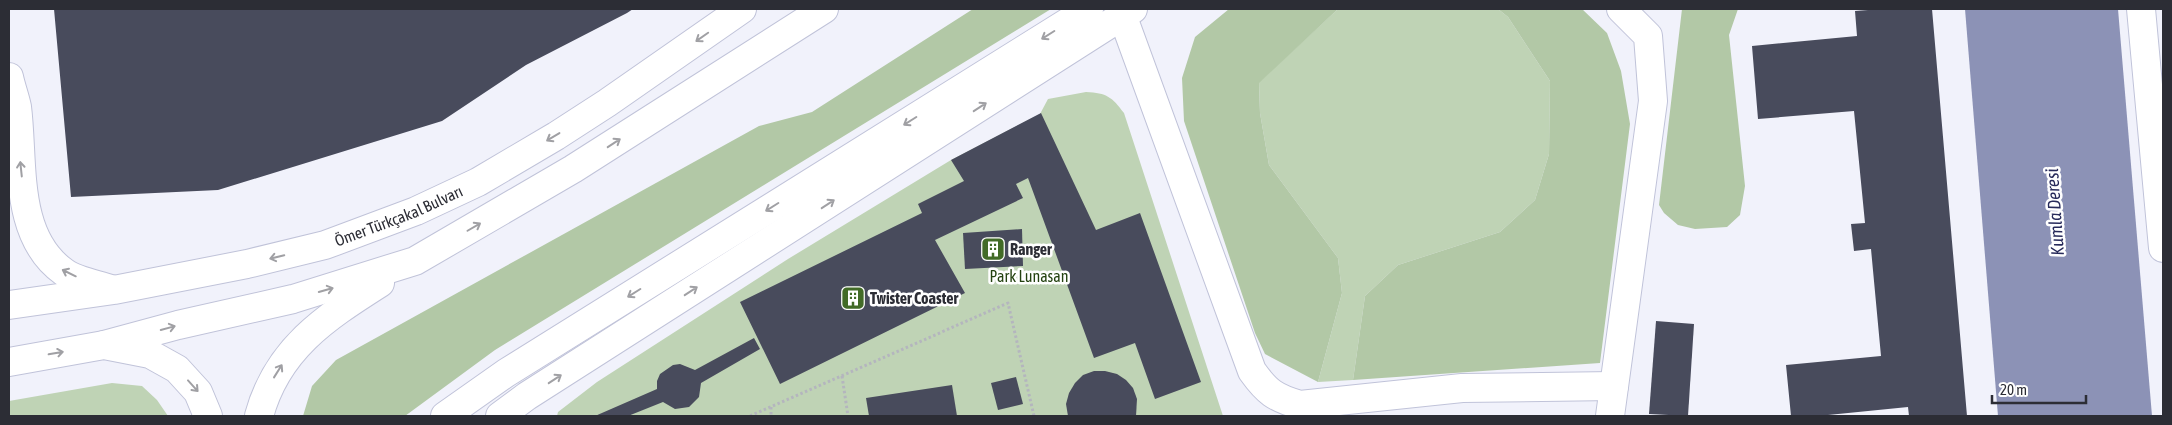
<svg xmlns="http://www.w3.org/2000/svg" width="2172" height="425" font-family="'Asap Condensed',sans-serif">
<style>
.green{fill:#bfd3b5}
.forest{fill:#b2c8a6}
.water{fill:#8c92b6}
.building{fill:#484b5c}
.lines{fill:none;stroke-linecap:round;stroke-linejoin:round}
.minor-casing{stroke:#c0c3d9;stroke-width:30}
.major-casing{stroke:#c0c3d9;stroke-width:30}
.path{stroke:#b4b5be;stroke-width:3;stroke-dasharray:2.5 2.5;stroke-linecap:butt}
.minor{stroke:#fff;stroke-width:28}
.major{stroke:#fff;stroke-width:28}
.oneway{stroke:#a0a0a4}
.labels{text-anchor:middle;stroke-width:5;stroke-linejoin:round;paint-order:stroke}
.street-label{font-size:16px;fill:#2c2d35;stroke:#fff}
.poi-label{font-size:16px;font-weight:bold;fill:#2c2d35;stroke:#fff;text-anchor:start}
.park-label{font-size:16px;fill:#244210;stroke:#fff}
.water-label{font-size:18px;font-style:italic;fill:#272a5a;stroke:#fff}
</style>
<rect width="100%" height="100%" fill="#f1f2fb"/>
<g class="green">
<polygon points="1338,9 1498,9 1508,17 1550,81 1549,154 1535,200 1500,232 1398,265 1365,296 1353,380 1318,382 1342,293 1338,258 1269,165 1260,113 1259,82"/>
<path d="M1086,92C1107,93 1112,97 1124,113L1223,416H557L558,412L597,382L788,259L951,160L1040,114L1048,99Z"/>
<polygon points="112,383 142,386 157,400 168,416 9,416 9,401"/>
</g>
<g class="forest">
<polygon points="973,9 1051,9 495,350 405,416 303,416 312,386 336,360 759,126 812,112"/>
<polygon points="1229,9 1338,9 1259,83 1260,113 1269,165 1338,258 1342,293 1318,382 1265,354 1255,333 1184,121 1182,78 1195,37"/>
<polygon points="1498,9 1582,9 1607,33 1621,71 1630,124 1600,363 1353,380 1365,296 1398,265 1500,232 1535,200 1549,154 1550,81 1508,17"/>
<polygon points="1682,9 1738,9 1729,35 1745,186 1740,215 1727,227 1695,229 1678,225 1664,213 1659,205"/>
</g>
<polygon class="water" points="1965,9 2118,9 2152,416 1998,416"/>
<g class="building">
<polygon points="54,9 633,9 627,13 526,65 442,121 218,190 71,197"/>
<polygon points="1881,9 1932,9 1967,416 1909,416 1908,407 1818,416 1791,416 1786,365 1881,356 1871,249 1854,251 1851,224 1865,223 1854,111 1758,119 1752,46 1857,36 1855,11"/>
<polygon points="1041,113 1096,230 1140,213 1201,382 1155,399 1135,343 1094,358 1028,178 1016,184 1023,198 935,240 965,293 780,384 740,302 922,213 918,204 964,181 951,160"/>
<polygon points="1022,229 1023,266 965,269 963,233"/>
<polygon points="1656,321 1694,324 1688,416 1649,414"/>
<polygon points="754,338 760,349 701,383 699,397 689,407 675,409 663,402 628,416 595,416 657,389 657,381 660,374 673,365 680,364 695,370"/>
<polygon points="1094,371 1105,371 1117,374 1126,380 1133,388 1137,399 1136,416 1068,416 1066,404 1069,393 1075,383 1083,375"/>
<polygon points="1016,377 1023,404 998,410 991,383"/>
<polygon points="952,385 957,416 869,416 866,398"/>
</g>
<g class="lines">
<g class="minor-casing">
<g id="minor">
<path d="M1120,9L1252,371C1267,392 1275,398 1300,405L1462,388L1614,386"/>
<polyline points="2141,9 2163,248"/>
<polyline points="445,416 506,373 1089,9"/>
<polyline points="500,416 527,396 1133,9"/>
<polyline points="1610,416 1653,101 1648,36 1621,9"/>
</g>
</g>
<g class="major-casing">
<g id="major">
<path d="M9,77C11,87 15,97 17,107C24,161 13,236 64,272C76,281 96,284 111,289"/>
<path id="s1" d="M9,305L114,290L247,264L325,245L416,211L478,182L556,136L607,103L742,9"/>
<polyline points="104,345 178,325 293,299 415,261 573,169 824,9"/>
<polyline points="9,362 104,345 150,354 177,369 198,392 208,416"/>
<path d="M259,416C277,349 325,318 380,283"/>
</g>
</g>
<g class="path">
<polyline points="842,376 848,416"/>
<polyline points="771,407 771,416"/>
<polyline points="750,416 1008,303 1034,416"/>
</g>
<use href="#minor" class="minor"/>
<use href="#major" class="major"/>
</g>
<defs><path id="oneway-shaft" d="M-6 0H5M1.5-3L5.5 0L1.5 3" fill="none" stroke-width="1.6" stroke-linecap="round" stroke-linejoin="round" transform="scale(1.25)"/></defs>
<g class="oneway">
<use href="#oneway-shaft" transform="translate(1048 35) rotate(148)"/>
<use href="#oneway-shaft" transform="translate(702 37) rotate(145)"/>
<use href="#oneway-shaft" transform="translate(980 107) rotate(-33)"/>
<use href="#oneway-shaft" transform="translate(910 121) rotate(148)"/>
<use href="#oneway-shaft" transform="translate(553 137) rotate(149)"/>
<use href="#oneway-shaft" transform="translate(614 143) rotate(-33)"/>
<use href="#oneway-shaft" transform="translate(21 169) rotate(-96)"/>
<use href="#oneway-shaft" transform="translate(828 204) rotate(-33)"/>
<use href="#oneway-shaft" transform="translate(772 207) rotate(148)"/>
<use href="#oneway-shaft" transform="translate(474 227) rotate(-30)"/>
<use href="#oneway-shaft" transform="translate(277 257) rotate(166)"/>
<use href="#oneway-shaft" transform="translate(69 273) rotate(-154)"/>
<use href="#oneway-shaft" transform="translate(326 290) rotate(-16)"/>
<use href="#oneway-shaft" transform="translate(691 291) rotate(-33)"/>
<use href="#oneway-shaft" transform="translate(634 293) rotate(148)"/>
<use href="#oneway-shaft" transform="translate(168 328) rotate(-15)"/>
<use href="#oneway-shaft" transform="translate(56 353) rotate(-10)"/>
<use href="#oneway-shaft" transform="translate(278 371) rotate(-58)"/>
<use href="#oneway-shaft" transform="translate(555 379) rotate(-33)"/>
<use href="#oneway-shaft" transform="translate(193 386) rotate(48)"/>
</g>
<defs>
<g id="building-square" transform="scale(1.25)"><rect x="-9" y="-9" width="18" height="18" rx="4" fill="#426b27" stroke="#fff"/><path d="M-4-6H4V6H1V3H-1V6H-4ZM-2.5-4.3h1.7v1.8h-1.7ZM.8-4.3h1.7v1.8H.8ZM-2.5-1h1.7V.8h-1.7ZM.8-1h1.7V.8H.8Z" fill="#fff"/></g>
</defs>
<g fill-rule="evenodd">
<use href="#building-square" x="993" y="249"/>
<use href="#building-square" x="853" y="298"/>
</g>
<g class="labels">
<g class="street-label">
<text dy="6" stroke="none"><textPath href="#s1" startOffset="401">Ömer Türkçakal Bulvarı</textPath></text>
</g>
<g class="poi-label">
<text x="1010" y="255">Ranger</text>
<text x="870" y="304">Twister Coaster</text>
</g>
<g class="park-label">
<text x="1029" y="282">Park Lunasan</text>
</g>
<g class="water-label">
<text transform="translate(2055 212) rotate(-94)" y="6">Kumla Deresi</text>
</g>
</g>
<rect width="2172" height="425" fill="none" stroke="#2c2d35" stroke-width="20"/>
<path d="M1992 395v8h94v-8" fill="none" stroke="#2c2d35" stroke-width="2.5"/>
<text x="2000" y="395" font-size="15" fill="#2c2d35" stroke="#ffffff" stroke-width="4" paint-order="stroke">20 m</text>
</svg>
